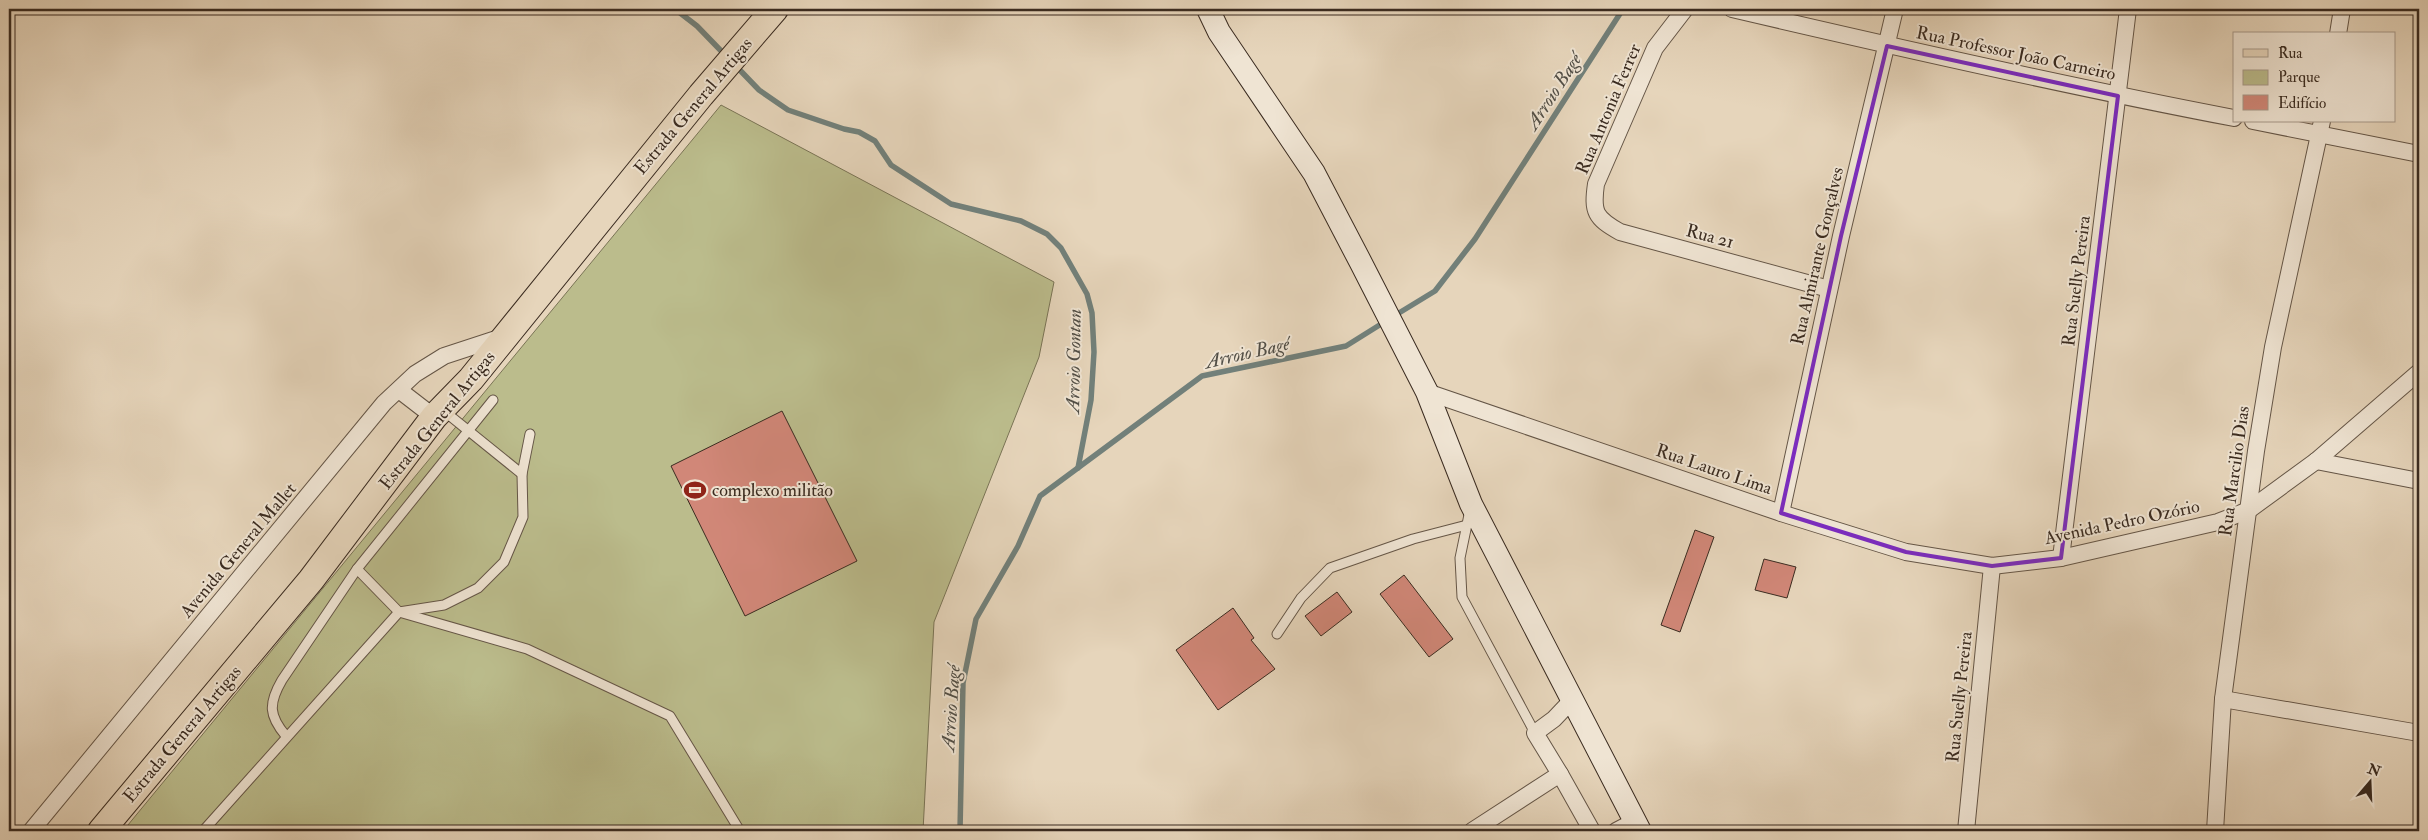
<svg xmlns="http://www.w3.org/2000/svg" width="2428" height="840" font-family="'IM FELL Double Pica',serif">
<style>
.green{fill:#bbbc8c;stroke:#7a7456}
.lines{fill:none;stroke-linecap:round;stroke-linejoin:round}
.stream{stroke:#72807a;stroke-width:5.5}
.building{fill:#d18778;stroke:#3a2b20}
.lane-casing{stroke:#655647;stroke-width:11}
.street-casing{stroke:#655647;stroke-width:18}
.secondary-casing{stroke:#3a2b20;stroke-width:24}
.primary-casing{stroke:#3a2b20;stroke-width:28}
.lane{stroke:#efe4d3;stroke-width:9}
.street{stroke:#efe4d3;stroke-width:16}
.secondary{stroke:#efe4d3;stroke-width:22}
.primary{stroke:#e6d5bb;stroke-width:26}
.marked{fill:none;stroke:#7b2cbf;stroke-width:4;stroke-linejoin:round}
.labels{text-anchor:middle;stroke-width:4;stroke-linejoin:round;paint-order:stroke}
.street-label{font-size:18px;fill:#3a2b20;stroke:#efe4d3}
.poi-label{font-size:18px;fill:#3a2b20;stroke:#efe4d3;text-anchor:start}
.water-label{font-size:19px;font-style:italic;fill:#514e46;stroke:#efe4d3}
</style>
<rect width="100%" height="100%" fill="#e6d5bb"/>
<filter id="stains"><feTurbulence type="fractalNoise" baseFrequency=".004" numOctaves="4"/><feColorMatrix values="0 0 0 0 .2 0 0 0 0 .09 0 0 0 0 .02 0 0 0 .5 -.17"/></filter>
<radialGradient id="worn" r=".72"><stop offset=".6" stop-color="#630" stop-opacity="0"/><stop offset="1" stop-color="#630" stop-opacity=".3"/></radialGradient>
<polygon class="green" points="721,105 1054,282 1039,357 934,622 923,831 123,831"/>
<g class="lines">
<g class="stream">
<polyline points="675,9 697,26 726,56"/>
<polyline points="735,65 759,90 788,110 844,129 859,132 875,141 891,165 951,204 1021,221 1047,234 1061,248 1087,294 1092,313 1094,352 1091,400 1078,468"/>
<polyline points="1394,316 1435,291 1475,239 1623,9"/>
<polyline points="960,831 963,683 976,619 1018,546 1040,496 1202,376 1346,346 1386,321"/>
</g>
</g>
<g class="building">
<polygon points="782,411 857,561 745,616 671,466"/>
<polygon points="1695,530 1714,537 1680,632 1661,625"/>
<polygon points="1764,559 1796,567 1787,598 1755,590"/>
<polygon points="1404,575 1453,639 1429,657 1380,594"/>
<polygon points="1337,592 1352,612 1321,636 1305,616"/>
<polygon points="1233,608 1254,638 1251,640 1275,669 1218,710 1176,650"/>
</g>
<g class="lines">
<g class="lane-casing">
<g id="lane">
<polyline points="444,411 522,474"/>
<polyline points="1470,510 1460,558 1462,597 1535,733"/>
<polyline points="357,569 399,612 527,649 670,716 740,831"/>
<polyline points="1277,634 1301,598 1330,568 1413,539 1467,525"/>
<path d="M286,736C269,716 268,704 282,680L357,569L493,400"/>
<polyline points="203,831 399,612 444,605 478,588 504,562 523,517 522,474 530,434"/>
</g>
</g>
<g class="street-casing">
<g id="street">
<path d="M1685,9L1655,48L1596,184C1592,212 1595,218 1620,232L1829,289"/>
<path d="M1732,9C1899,48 2066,86 2234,118"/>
<polyline points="2338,34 2342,9"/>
<polyline points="2253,121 2419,154"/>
<polyline points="399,390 434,417"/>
<polyline points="1427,392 1781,513 1906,552 1992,566 2061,558 2218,522 2249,510 2316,461 2419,372"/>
<polyline points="2316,461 2419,481"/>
<polyline points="1781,513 1841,236 1895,9"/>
<polyline points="2061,558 2128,9"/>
<polyline points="2223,699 2419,733"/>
<polyline points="1560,774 1592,831"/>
<polyline points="31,831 384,403 415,374 444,356 505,336"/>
<polyline points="1472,831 1560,774 1535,733 1554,719 1572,700"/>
<polyline points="1616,831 1635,821"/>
<polyline points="1966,831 1992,566"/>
<polyline points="2215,831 2223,699 2256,451 2273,347 2322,121"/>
</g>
</g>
<g class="secondary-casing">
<polyline id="secondary" points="1208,9 1219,32 1314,173 1361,263 1427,392 1471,504 1640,831"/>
</g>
<g class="primary-casing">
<polyline id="primary" points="101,831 311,580 434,417 471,379 701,95 775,9"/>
</g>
<use href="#lane" class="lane"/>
<use href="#street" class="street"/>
<use href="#secondary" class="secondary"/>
<use href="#primary" class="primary"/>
</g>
<path class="marked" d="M1887,46L2118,96L2061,558L1992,566L1906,552L1781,513L1841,236Z"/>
<defs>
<g id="stadium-bare" transform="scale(1.725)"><path d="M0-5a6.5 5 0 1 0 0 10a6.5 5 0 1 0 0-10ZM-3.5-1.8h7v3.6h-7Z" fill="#8f2418" stroke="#efe4d3" stroke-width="2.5" paint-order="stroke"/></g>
</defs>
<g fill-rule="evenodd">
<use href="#stadium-bare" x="695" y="490"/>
</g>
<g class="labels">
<g class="street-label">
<text transform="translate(2016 53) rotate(12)" y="6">Rua Professor João Carneiro</text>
<text transform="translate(693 106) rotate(-50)" y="6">Estrada General Artigas</text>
<text transform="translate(1608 109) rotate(-67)" y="6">Rua Antonia Ferrer</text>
<text transform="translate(1710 236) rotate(15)" y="6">Rua 21</text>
<text transform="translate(1817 256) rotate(-77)" y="6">Rua Almirante Gonçalves</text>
<text transform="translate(2076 281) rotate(-83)" y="6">Rua Suelly Pereira</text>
<text transform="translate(437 420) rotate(-51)" y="6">Estrada General Artigas</text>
<text transform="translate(1714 469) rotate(19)" y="6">Rua Lauro Lima</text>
<text transform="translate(2234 471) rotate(-82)" y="6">Rua Marcilio Dias</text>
<text transform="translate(2122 522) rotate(-12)" y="6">Avenida Pedro Ozório</text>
<text transform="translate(238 550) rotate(-50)" y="6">Avenida General Mallet</text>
<text transform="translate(1959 697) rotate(-84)" y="6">Rua Suelly Pereira</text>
<text transform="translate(182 734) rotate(-50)" y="6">Estrada General Artigas</text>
</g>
<g class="poi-label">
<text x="712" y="496">complexo militão</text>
</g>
<g class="water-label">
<text transform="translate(1553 91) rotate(-57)" y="7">Arroio Bagé</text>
<text transform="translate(1247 352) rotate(-13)" y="7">Arroio Bagé</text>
<text transform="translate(1073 361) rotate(-89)" y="7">Arroio Gontan</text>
<text transform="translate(950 708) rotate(-86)" y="7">Arroio Bagé</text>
</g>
</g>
<rect width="2428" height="840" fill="none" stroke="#e6d5bb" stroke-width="30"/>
<rect x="10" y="10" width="2408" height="820" fill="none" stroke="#3a2b20" stroke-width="2.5"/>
<rect x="15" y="15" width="2398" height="810" fill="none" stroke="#3a2b20"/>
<rect x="2233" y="32" width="162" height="90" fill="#efe4d3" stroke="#a79a8b"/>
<rect x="2243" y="49" width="25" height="8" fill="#e6d5bb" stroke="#a79a8b"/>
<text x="2278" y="58" font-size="15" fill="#3a2b20">Rua</text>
<rect x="2243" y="70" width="25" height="15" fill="#bbbc8c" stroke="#a79a8b"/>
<text x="2278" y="82" font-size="15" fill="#3a2b20">Parque</text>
<rect x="2243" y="95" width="25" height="15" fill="#d18778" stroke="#a79a8b"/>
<text x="2278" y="108" font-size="15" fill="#3a2b20">Edifício</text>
<g transform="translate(2370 782) rotate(19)" stroke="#efe4d3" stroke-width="4" paint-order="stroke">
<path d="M0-4L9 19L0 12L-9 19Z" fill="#3a2b20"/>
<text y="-8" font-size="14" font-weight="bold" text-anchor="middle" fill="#3a2b20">N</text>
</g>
<rect width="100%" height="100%" filter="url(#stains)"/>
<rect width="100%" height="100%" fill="url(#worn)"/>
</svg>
